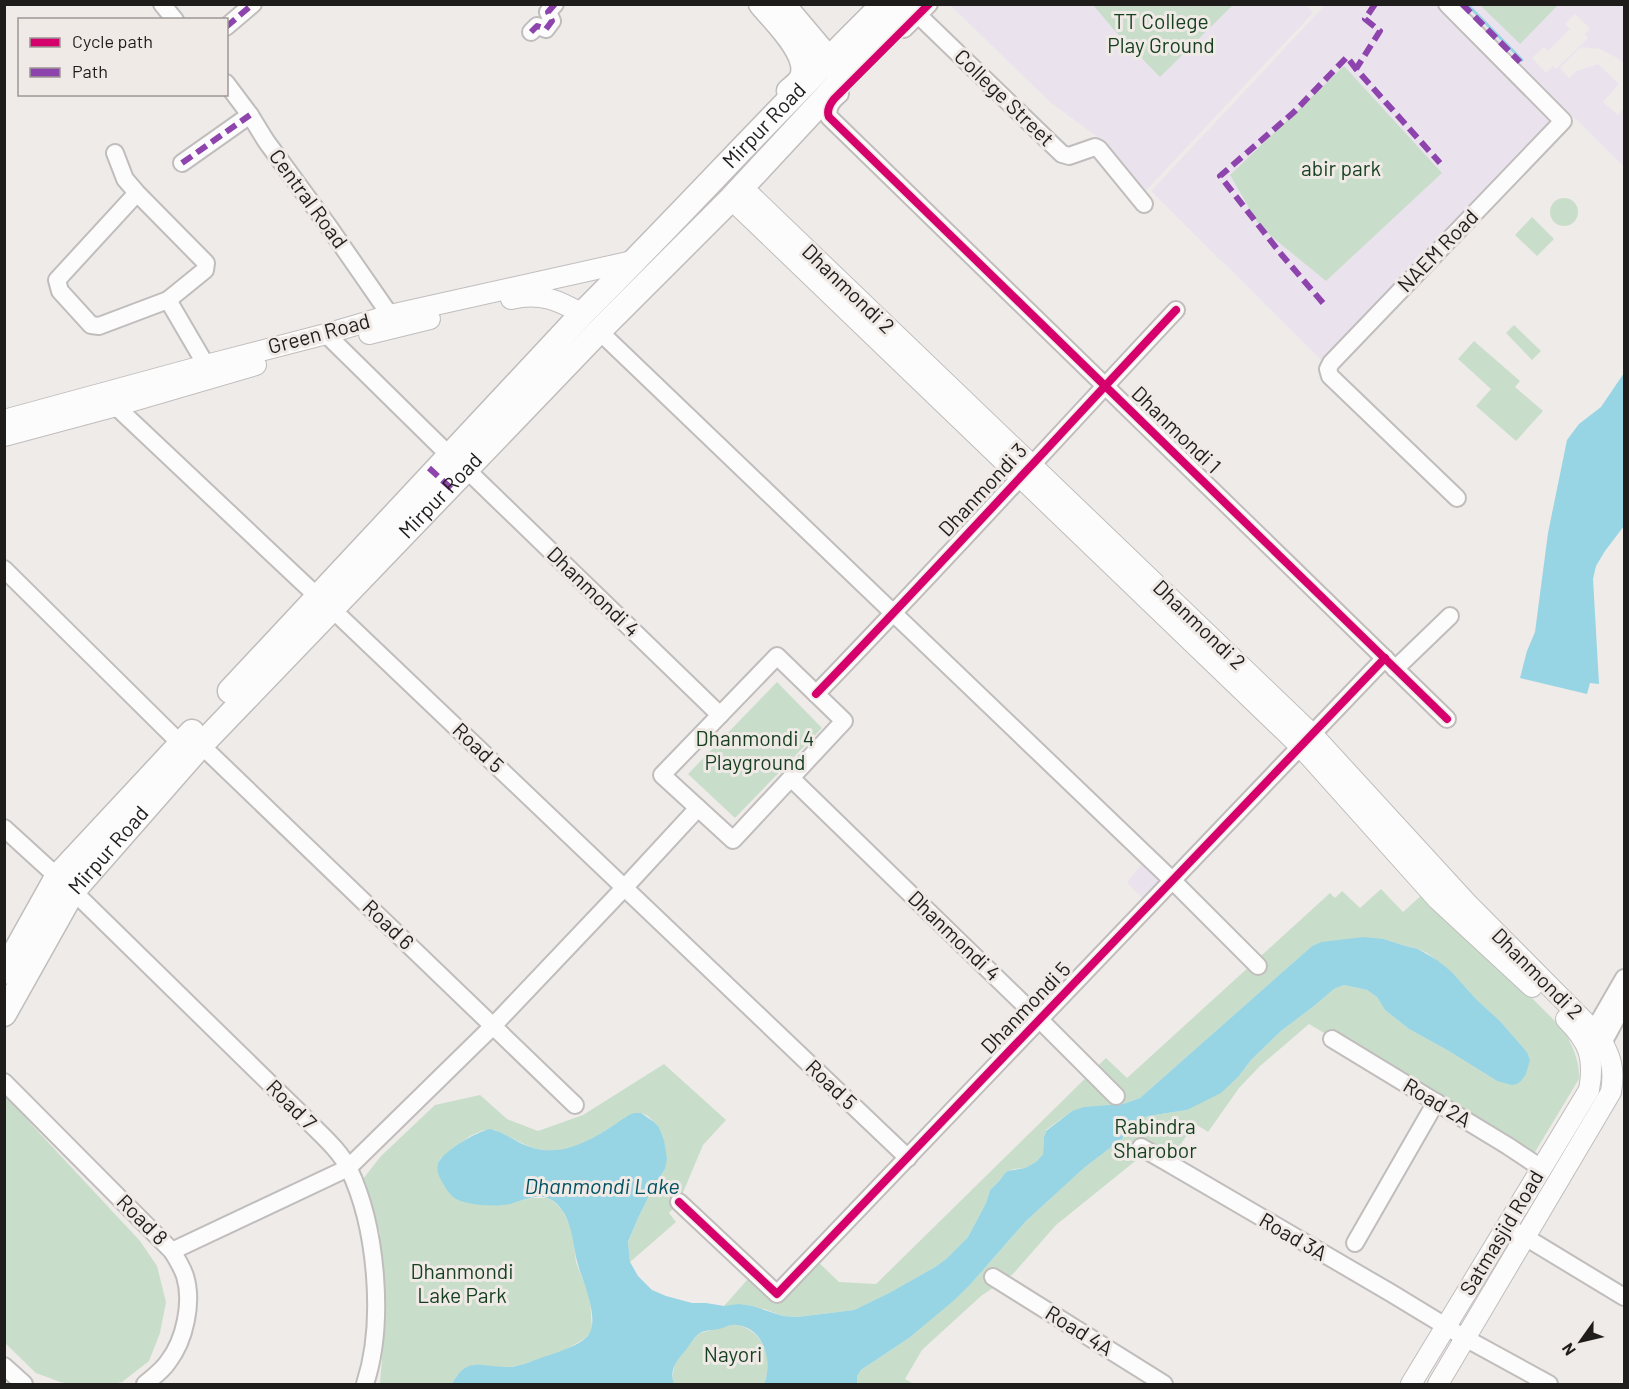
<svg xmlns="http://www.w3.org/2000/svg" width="1629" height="1389" font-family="Barlow,sans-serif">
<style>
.education{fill:#eae3ed;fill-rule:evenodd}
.green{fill:#c9deca}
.water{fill:#98d5e4}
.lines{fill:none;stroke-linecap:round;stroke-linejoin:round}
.stream{stroke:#98d5e4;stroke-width:3}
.minor-casing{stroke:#c0bdbc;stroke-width:20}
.major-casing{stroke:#c0bdbc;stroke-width:22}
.highway-casing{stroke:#c0bdbc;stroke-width:27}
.minor{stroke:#fcfcfc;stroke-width:16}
.major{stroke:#fcfcfc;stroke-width:20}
.highway{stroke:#fcfcfc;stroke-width:24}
.quiet{stroke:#8e44ad;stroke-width:6;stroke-dasharray:12 6;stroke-linecap:butt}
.cycleway-casing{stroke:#f0eae7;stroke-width:11}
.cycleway{stroke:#d6006c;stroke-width:8}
.labels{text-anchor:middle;stroke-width:6;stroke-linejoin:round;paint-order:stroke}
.park-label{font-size:21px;fill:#153f1f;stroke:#f0eae7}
.street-label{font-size:21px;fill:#1f1d1c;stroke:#f0eae7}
.water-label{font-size:22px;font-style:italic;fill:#005262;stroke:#f0eae7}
</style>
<rect width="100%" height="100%" fill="#eeebe9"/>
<g class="education">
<polygon points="1305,4 1313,13 1140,197 1105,151 1106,143 1051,103 950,5"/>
<polygon points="1325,5 1443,5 1559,121 1322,361 1151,191"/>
<path d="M1460,5H1624V64L1619,59L1600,49L1581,47L1560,68L1569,78L1577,71L1598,64L1619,84L1603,102L1618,115L1624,108V167ZM1575,14L1590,29L1585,34L1588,38L1556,69L1553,66L1546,73L1532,58L1544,47L1548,51L1570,29L1565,24Z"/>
<polygon points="1143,862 1165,883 1147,902 1127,883"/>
</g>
<g class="green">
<polygon points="1093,5 1233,5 1160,77 1115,31"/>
<polygon points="1480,5 1558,5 1520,44"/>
<polygon points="1344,66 1442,173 1326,281 1260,227 1230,175"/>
<circle cx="1564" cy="212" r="14"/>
<polygon points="1532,217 1554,239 1537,256 1515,235"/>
<polygon points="1514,325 1541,351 1532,360 1506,333"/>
<polygon points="1474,341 1520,381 1515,387 1543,411 1516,441 1476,406 1491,389 1458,359"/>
<polygon points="777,682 822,728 735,818 688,774"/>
<path d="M1381,889L1403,912L1425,892L1563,1029C1572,1045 1580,1060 1579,1079L1532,1157L1309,1024L1260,1066L1239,1088L1208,1132L1197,1125L1193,1126L1163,1171L1139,1158L1056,1225L1013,1274L981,1296L922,1350L905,1379L914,1384H857V1376L861,1370L909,1338L969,1286L1026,1221L1084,1168L1123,1138L1127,1129L1136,1121L1148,1116L1187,1110L1239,1076L1251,1060L1281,1031L1314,1006L1334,989L1344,985L1367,990L1377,997L1385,1010L1409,1029L1447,1050L1497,1081L1527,1052L1500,1021L1476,999L1451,971L1427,953L1418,949L1402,945L1384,939L1321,942L1312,946L1140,1098L1123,1104L1072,1111L1046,1130L1044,1137L1043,1154L1036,1162L1025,1168L1014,1169L1005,1173L1000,1180L990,1190L986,1203L968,1237L946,1259L935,1267L889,1293L854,1310L797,1317L783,1316L764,1309L724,1306L748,1279L771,1300L813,1257L839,1282L876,1284L1106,1058L1127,1078L1330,893L1335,898L1342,891L1360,908Z"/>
<polygon points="664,1064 726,1120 703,1145 679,1202 669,1213 676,1222 630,1262 628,1243 639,1216 654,1186 665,1169 664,1140 659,1127 648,1116 641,1113 629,1116 587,1142 567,1149 548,1151 532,1148 495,1130 484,1130 470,1136 440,1159 438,1169 442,1182 473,1203 507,1204 531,1198 549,1198 555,1203 562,1210 572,1230 576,1262 590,1298 592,1328 590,1333 584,1339 562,1352 521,1365 508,1367 499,1367 457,1375 452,1384 380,1384 383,1344 380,1233 363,1179 381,1156 435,1105 480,1095 507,1119 538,1131 583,1115"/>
<polygon points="5,1096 140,1241 157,1266 166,1302 160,1333 149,1361 122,1382 112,1384 72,1384 60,1382 36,1373 5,1343"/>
<path d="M734,1324C764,1330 774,1358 764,1384H674L672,1380L675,1362L694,1339L700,1333Z"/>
</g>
<g class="water">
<polygon points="1624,373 1624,526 1605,551 1596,566 1593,579 1599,684 1590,683 1587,694 1520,678 1527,651 1535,632 1548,533 1567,440 1579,424 1601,407"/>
<path d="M1363,937L1384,939L1402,945L1418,949L1437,960L1451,971L1476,999L1500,1021L1527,1052L1530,1060L1526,1074L1521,1081L1517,1084L1512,1085L1497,1081L1447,1050L1409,1029L1385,1010L1377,997L1367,990L1344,985L1334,989L1314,1006L1281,1031L1251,1060L1239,1076L1221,1093L1187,1110L1148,1116L1136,1121L1127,1129L1123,1138L1084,1168L1026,1221L969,1286L952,1302L909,1338L861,1370L857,1376V1384H764C773,1363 765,1328 737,1325C730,1324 724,1328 719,1329C713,1330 705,1330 700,1333C694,1337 689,1346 685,1351C676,1361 669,1371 674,1384H452C467,1356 480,1367 506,1367C522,1367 535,1359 550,1355C561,1351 583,1344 589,1334C599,1318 584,1284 579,1268C573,1250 574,1232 565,1215C562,1209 556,1202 550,1199C537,1193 522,1201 510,1204C496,1207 463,1206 452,1196C449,1193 446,1189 444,1185C440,1179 436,1171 438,1164C441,1152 478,1131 490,1129C505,1132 518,1144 533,1148C569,1158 600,1134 629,1115L634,1113H641L654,1122L659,1127L664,1140L667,1159L665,1169L654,1186L639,1216L628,1242L630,1262L638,1276L652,1290L666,1296L692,1303H706L724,1306L739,1304L752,1306L783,1316L797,1317L854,1310L889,1293L935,1267L946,1259L968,1237L986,1203L990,1190L1000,1180L1005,1173L1008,1171L1025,1168L1036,1162L1043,1154L1044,1137L1046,1131L1072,1111L1084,1107L1123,1104L1140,1098L1312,946L1321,942Z"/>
</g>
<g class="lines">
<polyline class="stream" points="1467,4 1522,60"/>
<g class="minor-casing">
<g id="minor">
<polyline points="162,4 175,20"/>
<polyline points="1447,4 1563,121 1331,363 1328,369 1330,376 1457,498"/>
<polyline points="911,8 1062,154 1069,156 1095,147 1099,149 1144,204"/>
<polyline points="226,27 253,4"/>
<polyline points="904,29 929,4"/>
<polyline points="531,32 537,26 546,29 552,21 548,12 555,4"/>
<polyline points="226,83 250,115 266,141 329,227 390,315"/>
<path d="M840,94C833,100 826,107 829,117L1447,719"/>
<polyline points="115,153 125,179 137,193 206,263 205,270 168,300 99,326 91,325 60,291 57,280 137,193"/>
<polyline points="182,163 250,115"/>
<polyline points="168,300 206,365"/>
<polyline points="599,331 1173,881 1258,966"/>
<polyline points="326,334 450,456"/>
<polyline points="107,398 318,597"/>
<polyline points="467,470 720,715"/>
<polyline points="4,569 181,744"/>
<polyline points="332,609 908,1158"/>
<polygon points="777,656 844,721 733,840 662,775"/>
<polyline points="1395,669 1450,616"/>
<path d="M816,694C938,568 1056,438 1176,310"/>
<polyline points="201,745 575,1105"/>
<polyline points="791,778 1040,1020 1116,1096"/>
<path d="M4,828L73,891L304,1117C319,1133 339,1149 349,1169C377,1228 385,1323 365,1384"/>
<polyline points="1594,1030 1624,978"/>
<polyline points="1332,1039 1508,1146 1541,1168"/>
<polyline points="1603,1043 1624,1004"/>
<path d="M4,1082L172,1251C177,1259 182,1267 185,1276C193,1302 185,1340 168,1362C162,1371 153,1377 145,1384"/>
<polyline points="1141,1147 1391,1293 1465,1338 1549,1384"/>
<polyline points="679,1202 777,1294 1385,658"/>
<polyline points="1507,1226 1624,1297"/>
<polyline points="1355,1243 1436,1102"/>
<polyline points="172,1251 348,1168 493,1026 625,887 698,808"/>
<polyline points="993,1277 1164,1384"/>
<polyline points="4,1366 24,1384"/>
</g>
</g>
<g class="major-casing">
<g id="major">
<path d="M742,187L1313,735L1467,903L1599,1036C1611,1057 1615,1068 1611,1092L1438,1384"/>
<polyline points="731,199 1301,747 1438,900 1532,987"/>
<path d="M511,299C539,292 559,300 582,314"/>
<polyline points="369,334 430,319"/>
<polyline points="4,420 206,365 326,334 390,315 637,260"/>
<polyline points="4,436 116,406 256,365"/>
<path d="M1411,1384L1589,1090C1595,1058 1589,1042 1566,1019"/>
</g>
</g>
<g class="highway-casing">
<g id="highway">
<path d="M761,4C774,20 811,54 802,77C800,82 794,87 789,91"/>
<polyline points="789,12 838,70"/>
<path id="s1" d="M230,691L582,314C684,212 781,105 884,4"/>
<polyline points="4,972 57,877 192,732"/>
<path id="s2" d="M4,1014L73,891L201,745L599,331L731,199L912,4"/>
</g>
</g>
<use href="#minor" class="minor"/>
<use href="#major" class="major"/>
<use href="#highway" class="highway"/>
<g class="quiet">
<polyline points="1375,4 1365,19 1380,31 1356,69 1440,163"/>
<polyline points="1462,4 1520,62"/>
<polyline points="226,27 253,4"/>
<polyline points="531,32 537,26 546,29 552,21 548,12 555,4"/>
<polyline points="182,163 250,115"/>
<polyline points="1323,303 1281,254 1220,176 1294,112 1347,57 1356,69"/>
<polyline points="429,468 455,492"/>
</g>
<g class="cycleway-casing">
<g id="cycleway">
<path d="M929,4L834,99C830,104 826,110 829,117L1447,719"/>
<path d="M816,694C938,568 1056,438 1176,310"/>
<polyline points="679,1202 777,1294 1385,658"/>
</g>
</g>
<use href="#cycleway" class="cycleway"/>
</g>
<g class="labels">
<g class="park-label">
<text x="1161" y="29">TT College<tspan x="1161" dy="24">Play Ground</tspan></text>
<text x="1341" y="176">abir park</text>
<text x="755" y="746">Dhanmondi 4<tspan x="755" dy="24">Playground</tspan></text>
<text x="1155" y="1134">Rabindra<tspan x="1155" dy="24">Sharobor</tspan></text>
<text x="462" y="1279">Dhanmondi<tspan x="462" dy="24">Lake Park</tspan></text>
<text x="733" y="1362">Nayori</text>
</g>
<g class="street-label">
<text transform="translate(1004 98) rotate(44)" y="7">College Street</text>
<text dy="7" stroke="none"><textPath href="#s1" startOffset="778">Mirpur Road</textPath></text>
<text transform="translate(308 199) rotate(54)" y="7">Central Road</text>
<text transform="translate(1438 251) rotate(-46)" y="7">NAEM Road</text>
<text transform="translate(848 289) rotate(44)" y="7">Dhanmondi 2</text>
<text transform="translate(319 334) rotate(-15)" y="7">Green Road</text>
<text transform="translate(1176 430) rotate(44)" y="7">Dhanmondi 1</text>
<text transform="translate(983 490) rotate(-47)" y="7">Dhanmondi 3</text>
<text dy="7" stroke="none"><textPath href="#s2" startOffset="681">Mirpur Road</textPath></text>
<text transform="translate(593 592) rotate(44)" y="7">Dhanmondi 4</text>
<text transform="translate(1199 625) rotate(44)" y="7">Dhanmondi 2</text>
<text transform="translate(478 748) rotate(44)" y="7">Road 5</text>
<text dy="7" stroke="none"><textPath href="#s2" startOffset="195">Mirpur Road</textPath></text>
<text transform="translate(388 925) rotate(44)" y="7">Road 6</text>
<text transform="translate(954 936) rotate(44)" y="7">Dhanmondi 4</text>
<text transform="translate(1537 974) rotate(45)" y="7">Dhanmondi 2</text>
<text transform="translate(1026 1008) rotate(-46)" y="7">Dhanmondi 5</text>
<text transform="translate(831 1085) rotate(44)" y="7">Road 5</text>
<text transform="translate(1437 1103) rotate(31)" y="7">Road 2A</text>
<text transform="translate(291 1105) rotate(45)" y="7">Road 7</text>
<text transform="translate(142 1220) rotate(45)" y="7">Road 8</text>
<text transform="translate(1502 1233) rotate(-59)" y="7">Satmasjid Road</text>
<text transform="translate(1293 1237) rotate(30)" y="7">Road 3A</text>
<text transform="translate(1079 1331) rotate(32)" y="7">Road 4A</text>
</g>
<g class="water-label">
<text x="602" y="1194">Dhanmondi Lake</text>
</g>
</g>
<rect width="1629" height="1389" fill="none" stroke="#1f1d1c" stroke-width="12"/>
<rect x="18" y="18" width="210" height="78" fill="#f0eae7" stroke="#9c9896" stroke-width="1.5"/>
<rect x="30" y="38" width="30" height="9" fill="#d6006c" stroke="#9c9896" stroke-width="1.5"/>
<text x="72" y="48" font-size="18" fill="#1f1d1c">Cycle path</text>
<rect x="30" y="68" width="30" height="9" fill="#8e44ad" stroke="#9c9896" stroke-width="1.5"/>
<text x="72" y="78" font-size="18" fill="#1f1d1c">Path</text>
<g transform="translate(1581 1341) rotate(236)" stroke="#f0eae7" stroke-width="4.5" paint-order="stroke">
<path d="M0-4.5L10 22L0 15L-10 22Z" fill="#1f1d1c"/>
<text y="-9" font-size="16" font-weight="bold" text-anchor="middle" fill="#1f1d1c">N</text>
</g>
</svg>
